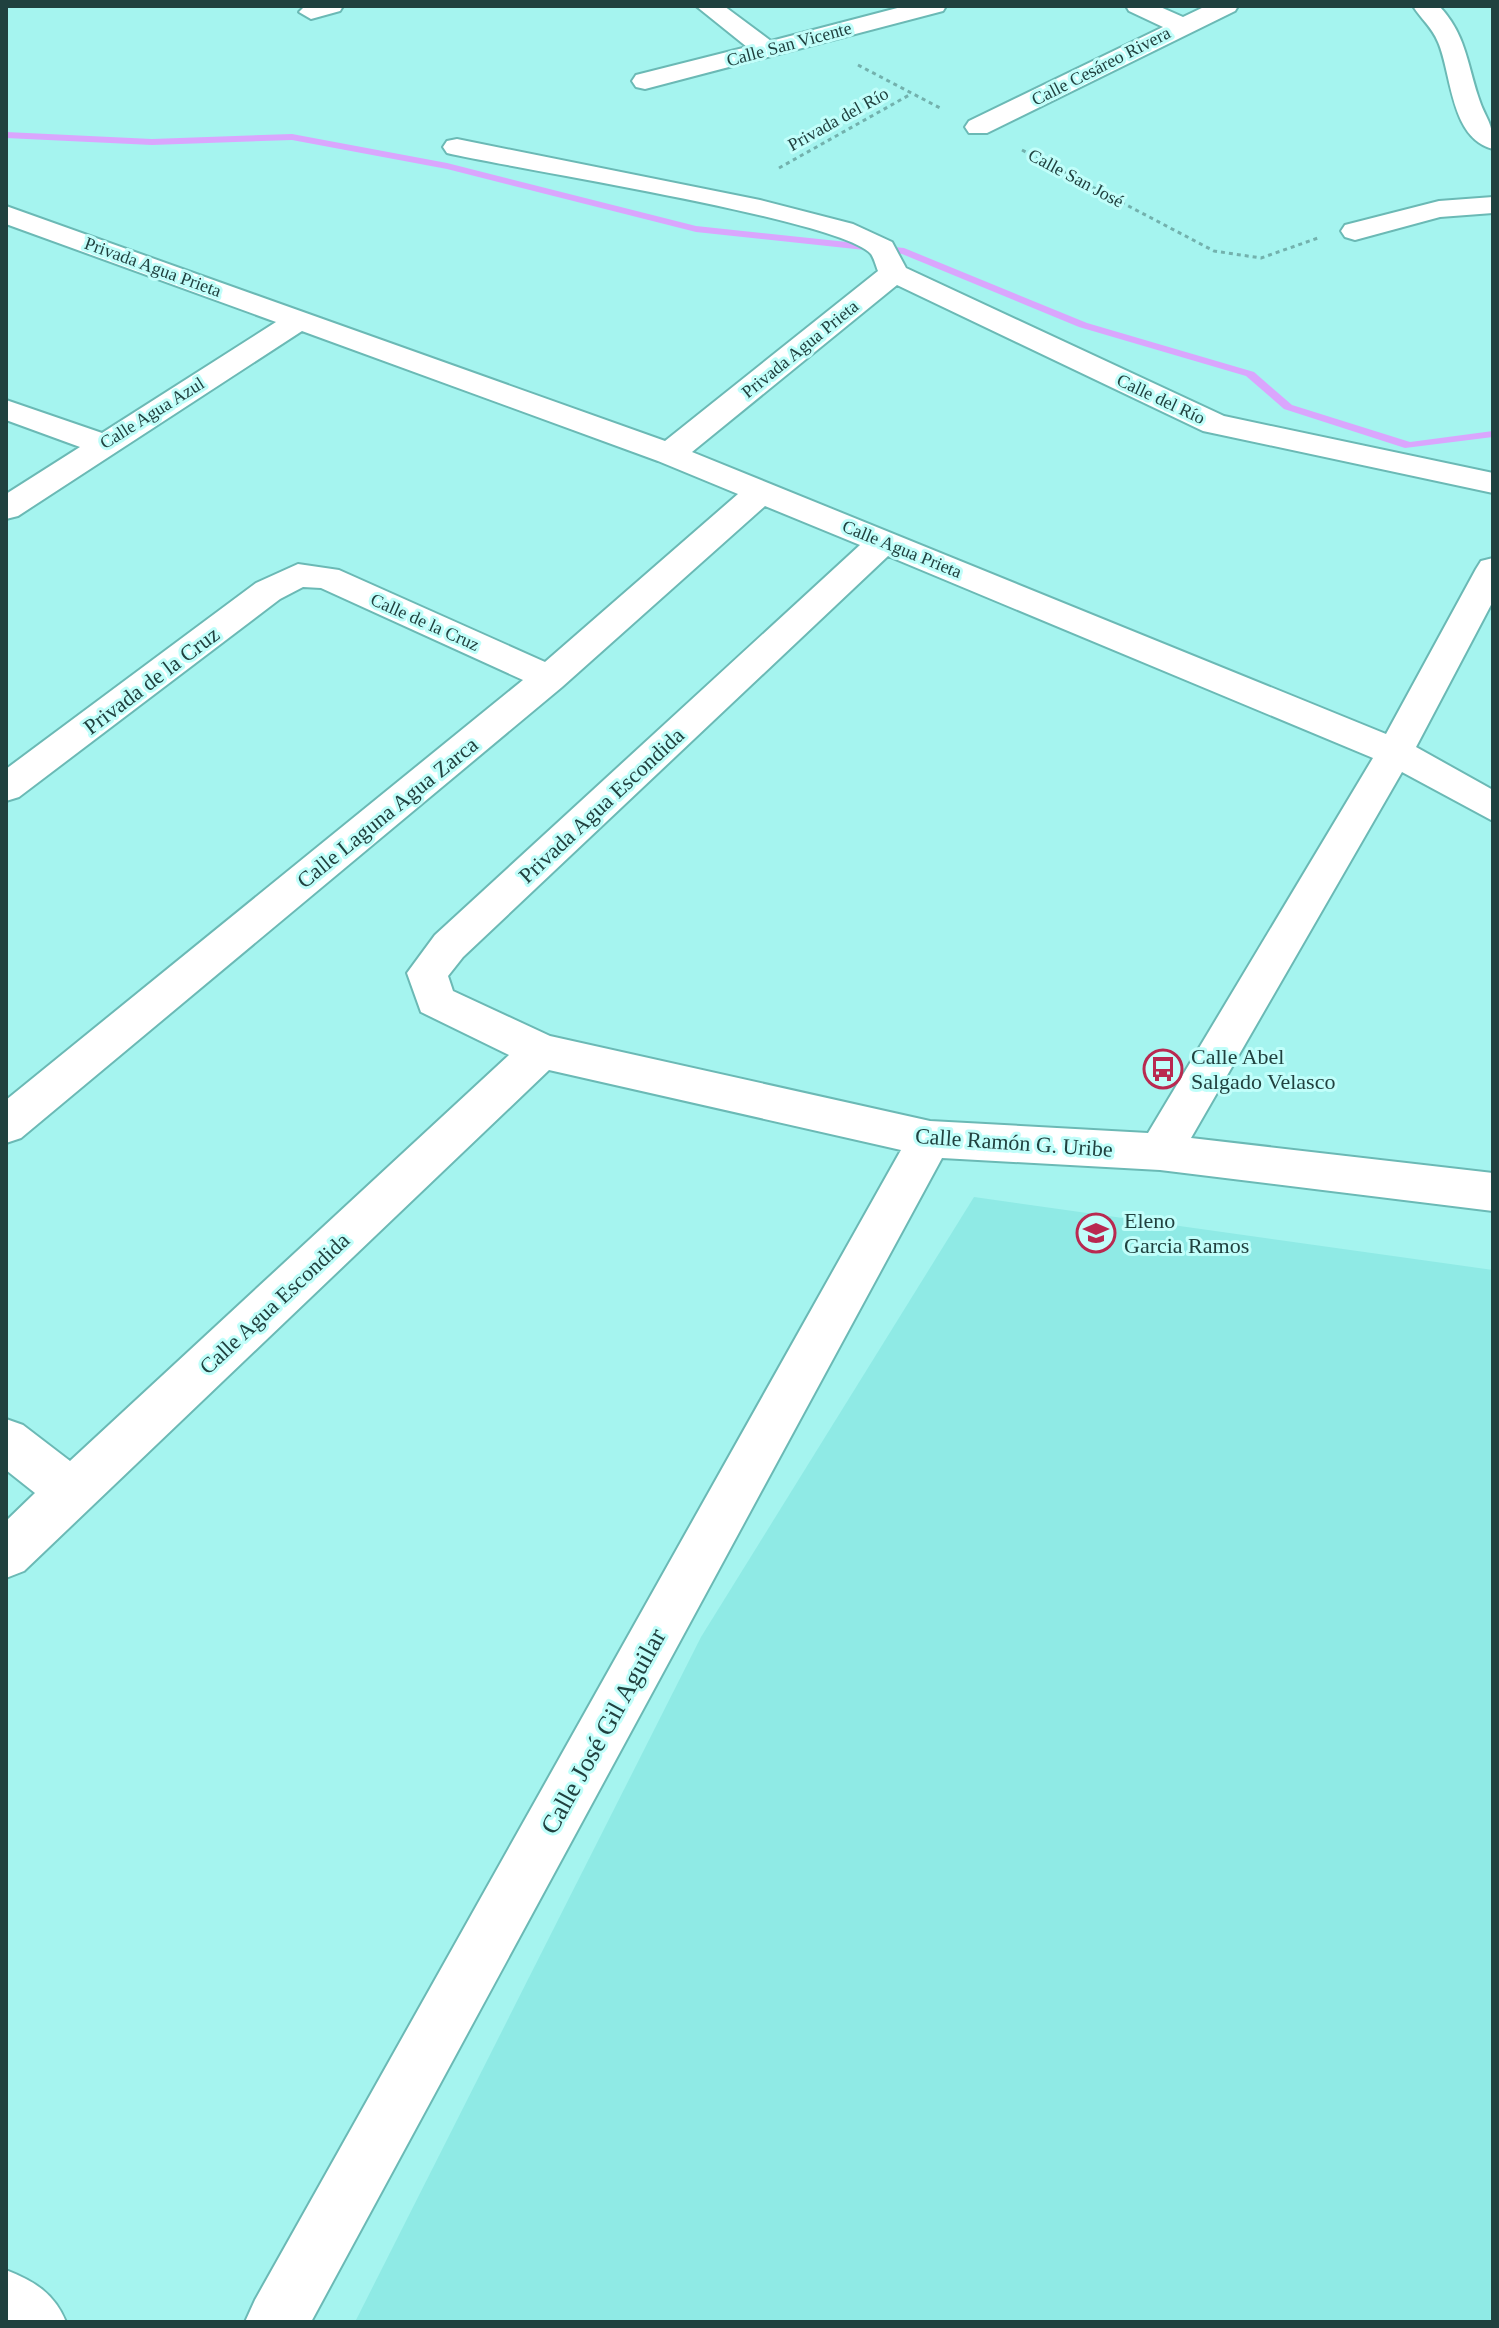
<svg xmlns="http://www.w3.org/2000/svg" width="1499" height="2328" font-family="Georgia,serif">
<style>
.built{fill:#8feae5}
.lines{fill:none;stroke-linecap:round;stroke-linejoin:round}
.stream{fill:#daa6fd;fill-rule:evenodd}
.street-casing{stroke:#6bb9b5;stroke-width:4}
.path{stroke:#73b1ad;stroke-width:3;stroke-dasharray:4 4;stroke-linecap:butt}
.street{fill:#fff;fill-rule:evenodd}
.labels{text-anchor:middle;stroke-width:6;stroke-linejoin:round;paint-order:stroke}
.far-street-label{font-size:18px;fill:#20413f;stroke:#c1fefa}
.street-label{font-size:22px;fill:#20413f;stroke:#c1fefa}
.poi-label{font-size:22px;fill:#20413f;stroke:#c1fefa;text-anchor:start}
.near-street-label{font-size:26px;fill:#20413f;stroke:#c1fefa}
</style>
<rect width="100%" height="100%" fill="#a5f4ef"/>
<polygon class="built" points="974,1197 1493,1270 1493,2322 355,2322 701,1637"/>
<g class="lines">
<polygon class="stream" points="6,132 152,139 292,134 447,163 696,226 904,248 1087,323 1254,372 1292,405 1410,442 1493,431 1493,437 1405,448 1284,409 1246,376 1079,327 902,254 696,232 447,169 292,140 152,145 6,138"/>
<g class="street-casing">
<g id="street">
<polygon points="343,6 340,11 311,19 299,12 305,6"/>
<polygon points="696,6 724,6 771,41 905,6 946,6 943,11 645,89 636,87 632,81 636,75 747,47"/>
<polygon points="1126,6 1158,6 1183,17 1206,6 1238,6 1235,11 987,133 969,133 965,127 969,121 1163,27 1129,11"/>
<path d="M1413,6H1439C1465,33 1467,62 1478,96C1486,122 1493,119 1493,149C1450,138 1452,74 1438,42C1432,27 1421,19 1413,6Z"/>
<path d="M457,139L760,200L853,224L892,242L906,268L1224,416L1493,473V493L1203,431L897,285L692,452L1386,734L1476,569L1481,561L1493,558V601L1416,747L1493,790V821L1402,772L1191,1138L1493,1173V1211L1160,1170L942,1158L311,2322H245L255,2300L901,1150L549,1070L24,1571L6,1578V1521L35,1493L6,1470V1419L23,1425L70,1461L509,1055L421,1012L407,973L435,935L860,545L765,506L562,687L21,1138L6,1143V1100L523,680L321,588L303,587L280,599L19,797L6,801V769L256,583L298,564L339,570L545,662L738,494L658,461L302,331L18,516L6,519V494L80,447L6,420V400L102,433L276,322L6,224V206L665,441L878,271C876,266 874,258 871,254C840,219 514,169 447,153L443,147L447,141ZM888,556L1373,758L1148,1133L930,1121L550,1036L453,991L448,976L463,957Z"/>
<polygon points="1493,197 1493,213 1440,217 1355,240 1345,237 1341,231 1345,225 1439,201"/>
<path d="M6,2270C34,2281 54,2293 66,2322H6Z"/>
</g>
</g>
<g class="path">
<polyline points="858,65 942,109"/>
<polyline points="1022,150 1214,251 1261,258 1318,238"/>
<polyline points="779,168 911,94"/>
</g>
<use href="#street" class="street"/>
</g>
<defs>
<g id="bus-ring" transform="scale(2)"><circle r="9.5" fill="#c1fefa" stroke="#b92950" stroke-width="1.5"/><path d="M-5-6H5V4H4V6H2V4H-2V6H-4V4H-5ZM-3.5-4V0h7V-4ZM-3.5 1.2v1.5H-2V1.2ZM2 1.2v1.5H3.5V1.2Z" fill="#b92950"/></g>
<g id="school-ring" transform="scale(2)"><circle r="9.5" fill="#c1fefa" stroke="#b92950" stroke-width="1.5"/><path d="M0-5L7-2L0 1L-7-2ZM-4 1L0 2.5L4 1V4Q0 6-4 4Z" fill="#b92950"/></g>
</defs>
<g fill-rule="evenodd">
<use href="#bus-ring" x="1163" y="1069"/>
<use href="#school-ring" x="1096" y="1233"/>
</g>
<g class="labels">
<g class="far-street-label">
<text transform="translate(789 44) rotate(-15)" y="6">Calle San Vicente</text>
<text transform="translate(1101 66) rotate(-27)" y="6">Calle Cesáreo Rivera</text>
<text transform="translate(838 119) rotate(-29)" y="6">Privada del Río</text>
<text transform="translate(1076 178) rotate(28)" y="6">Calle San José</text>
<text transform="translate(153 267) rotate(20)" y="6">Privada Agua Prieta</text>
<text transform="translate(800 349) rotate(-39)" y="6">Privada Agua Prieta</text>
<text transform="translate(1161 399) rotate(25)" y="6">Calle del Río</text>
<text transform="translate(152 413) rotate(-32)" y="6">Calle Agua Azul</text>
<text transform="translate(902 549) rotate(22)" y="6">Calle Agua Prieta</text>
<text transform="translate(425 622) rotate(24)" y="6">Calle de la Cruz</text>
</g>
<g class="street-label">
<text transform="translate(151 680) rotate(-37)" y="8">Privada de la Cruz</text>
<text transform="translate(601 805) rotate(-43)" y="8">Privada Agua Escondida</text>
<text transform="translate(387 812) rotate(-39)" y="8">Calle Laguna Agua Zarca</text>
<text transform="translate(1014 1142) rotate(4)" y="8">Calle Ramón G. Uribe</text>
<text transform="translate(274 1303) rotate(-43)" y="8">Calle Agua Escondida</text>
</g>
<g class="poi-label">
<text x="1191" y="1064">Calle Abel<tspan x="1191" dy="25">Salgado Velasco</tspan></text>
<text x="1124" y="1228">Eleno<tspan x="1124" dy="25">Garcia Ramos</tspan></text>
</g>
<g class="near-street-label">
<text transform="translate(603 1731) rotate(-61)" y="9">Calle José Gil Aguilar</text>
</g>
</g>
<rect width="1499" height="2328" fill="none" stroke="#20413f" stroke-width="16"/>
</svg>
